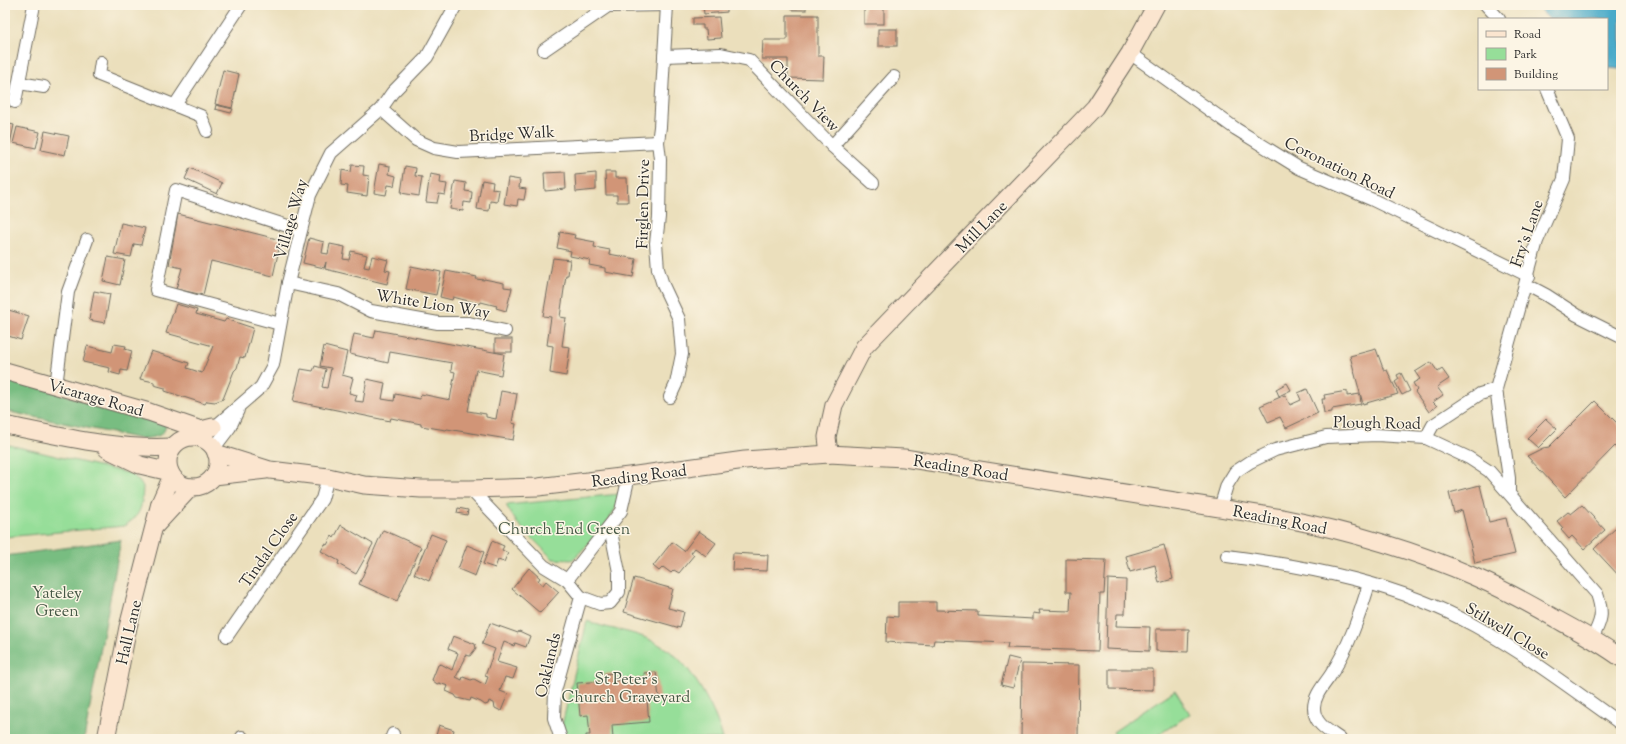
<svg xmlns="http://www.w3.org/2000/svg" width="1626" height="744" font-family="'Sorts Mill Goudy',serif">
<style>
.green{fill:#96de99;stroke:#608462}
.forest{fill:#78bd81;stroke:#527456}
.water{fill:#4aaac9;stroke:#3a6a7a}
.building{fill:#d19577}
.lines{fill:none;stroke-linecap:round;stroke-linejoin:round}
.street-casing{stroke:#6e6a5e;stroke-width:14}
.secondary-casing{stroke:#6e6a5e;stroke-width:19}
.street{stroke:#fff;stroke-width:12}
.secondary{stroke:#fbe5cf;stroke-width:17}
.labels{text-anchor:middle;stroke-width:3;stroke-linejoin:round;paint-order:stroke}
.street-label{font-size:16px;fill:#2b2b2b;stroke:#fcf5e5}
.park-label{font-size:16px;fill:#465846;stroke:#fcf5e5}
</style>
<rect width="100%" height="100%" fill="#fcf5e5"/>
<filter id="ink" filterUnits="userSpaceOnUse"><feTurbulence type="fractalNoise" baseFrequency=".025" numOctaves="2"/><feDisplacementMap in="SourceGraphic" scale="8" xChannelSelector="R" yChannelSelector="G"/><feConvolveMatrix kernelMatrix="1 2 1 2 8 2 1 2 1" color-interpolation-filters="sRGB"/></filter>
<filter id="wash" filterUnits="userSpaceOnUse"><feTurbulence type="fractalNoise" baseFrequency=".012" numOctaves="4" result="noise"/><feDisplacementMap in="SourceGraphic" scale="16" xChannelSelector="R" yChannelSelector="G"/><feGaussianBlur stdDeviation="0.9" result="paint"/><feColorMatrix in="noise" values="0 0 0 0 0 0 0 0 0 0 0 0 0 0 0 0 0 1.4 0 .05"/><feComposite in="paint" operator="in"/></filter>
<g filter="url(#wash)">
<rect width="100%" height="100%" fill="#ebdfbc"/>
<g class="green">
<path d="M5,444L132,474L143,486C142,506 142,515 124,526L5,537Z"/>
<path d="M620,494C619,514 587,546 572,560L553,559L517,523L506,505Z"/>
<path d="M587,621C606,629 627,630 646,638C657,643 668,649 677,657C696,675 717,714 723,739H567L562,725Z"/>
<polygon points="1175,690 1190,714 1152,739 1118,739 1113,732"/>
</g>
<g class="forest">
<path d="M5,377L166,425C164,438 153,437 141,439L5,411Z"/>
<polygon points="121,540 84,739 5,739 5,556"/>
</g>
<polygon class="water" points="1535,5 1621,5 1621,69 1607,68 1607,19 1549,19"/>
<g id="blocks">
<g class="building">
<polygon points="703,5 727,5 727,12 704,14"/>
<rect x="792" y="5" width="14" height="5"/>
<rect x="864" y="5" width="20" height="19"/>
<polygon points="787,15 818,15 818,56 824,56 823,79 788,78 788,59 762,59 763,40 787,40"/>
<polygon points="719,17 721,38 707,39 706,29 703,29 703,25 693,25 693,18"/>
<rect x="878" y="29" width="19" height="17"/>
<polygon points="223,70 239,74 232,108 215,104"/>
<polygon points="216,105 233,109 231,113 215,109"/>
<polygon points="5,123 14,125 10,144 5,143"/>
<polygon points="17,127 40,132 36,148 13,143"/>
<polygon points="45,131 69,136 65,155 41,150"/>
<polygon points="379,164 390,166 389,174 396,176 394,186 388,185 386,195 374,193"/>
<polygon points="352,165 364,166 363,175 369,176 367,196 347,193 348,186 341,185 342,170 351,172"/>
<polygon points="405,166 416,168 415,176 422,177 419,196 401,193"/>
<polygon points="190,168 222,183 217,194 185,179"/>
<polygon points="565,172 566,189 545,191 544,173"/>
<polygon points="605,172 615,172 615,178 627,178 628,202 617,202 617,195 606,195"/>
<polygon points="596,173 596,190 576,192 575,175"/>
<polygon points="430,174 441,176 440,183 447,184 445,195 439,194 437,203 426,202"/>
<polygon points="508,178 520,180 519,188 526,189 524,200 518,199 517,206 504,204"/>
<polygon points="482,180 493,182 492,189 499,190 497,202 490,201 489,211 477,209"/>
<polygon points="455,181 466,183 465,191 472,192 471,203 464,202 463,211 450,209"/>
<polygon points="178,214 281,240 273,276 211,261 203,295 176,289 182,268 169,265"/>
<polygon points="121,223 145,228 141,245 134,244 131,257 114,254"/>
<polygon points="560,232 575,235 574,238 595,242 594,247 610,250 609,254 636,259 633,277 605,272 605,268 589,265 590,260 570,256 571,251 557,248"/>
<polygon points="309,238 324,242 322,253 328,254 330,244 345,247 343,259 349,260 351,251 367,255 364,267 369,268 372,256 388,260 385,270 390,271 387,284 325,269 326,262 324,268 303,263"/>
<polygon points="108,257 125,260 120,285 103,281"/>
<polygon points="553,258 570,260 568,275 566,275 560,317 566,318 562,346 570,347 566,376 550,373 553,346 547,345 551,317 543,316"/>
<polygon points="411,266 441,272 436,295 406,289"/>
<polygon points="446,271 477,277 476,279 484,280 484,279 504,283 504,287 512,288 506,311 496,308 497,306 481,302 480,304 453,297 452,300 440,297"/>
<polygon points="94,291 110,294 105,323 89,320"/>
<polygon points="176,304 197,310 196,314 224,322 226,319 253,328 245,358 240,357 237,368 234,371 223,399 215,402 207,401 205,404 165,391 165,388 154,385 154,382 140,379 151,351 189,363 187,368 202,373 213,346 166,333"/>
<polygon points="5,309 29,316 21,340 5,335"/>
<polygon points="376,330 504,354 501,375 476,370 468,411 486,414 486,417 496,419 501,391 517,394 512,423 516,424 513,440 447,429 446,430 421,426 421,424 391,418 390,421 293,401 301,369 313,371 315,366 326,369 322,387 327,388 331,368 320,366 324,346 347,352 342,375 353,378 349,393 357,395 355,401 363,402 367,379 385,383 382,399 394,401 395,394 420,399 421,394 450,400 455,372 451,371 452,363 390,352 388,363 350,354 354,334 374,338"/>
<rect x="495" y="339" width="17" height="13"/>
<polygon points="114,344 126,346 125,349 132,351 127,371 121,370 120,375 109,372 110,368 83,362 87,346 112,352"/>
<polygon points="1376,349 1384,371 1387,370 1398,394 1363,404 1350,356"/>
<polygon points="1431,362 1438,372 1442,369 1449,379 1437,387 1443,395 1433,402 1437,406 1429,412 1415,392 1417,390 1413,383 1420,379 1415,372"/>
<polygon points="1401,373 1410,391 1402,395 1395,382 1399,379 1397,375"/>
<polygon points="1287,383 1291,390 1279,396 1276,389"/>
<polygon points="1307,389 1318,413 1286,428 1280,417 1268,422 1260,406 1285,395 1290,405 1301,400 1298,393"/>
<polygon points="1347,391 1347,396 1360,394 1361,404 1332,409 1332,412 1324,413 1322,399 1325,399 1324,395"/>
<polygon points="1595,401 1621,427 1621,453 1615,446 1565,497 1527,456 1543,448 1549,447"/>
<polygon points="1546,419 1557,429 1538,448 1527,438"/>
<polygon points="1480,485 1489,522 1506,518 1515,554 1475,563 1462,510 1454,513 1449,493"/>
<polygon points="1582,505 1605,530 1584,549 1572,536 1569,539 1561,530 1563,528 1557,521 1568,512 1571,514"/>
<polygon points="458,508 468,510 467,515 457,513"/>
<polygon points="1621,523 1621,578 1594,549"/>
<polygon points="341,525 373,544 356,574 338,564 339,561 321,551 325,544 327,545 332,536 334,538"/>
<polygon points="383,530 421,547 397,601 359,584"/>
<polygon points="699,531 716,543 706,556 695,548 691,553 694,555 679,573 674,570 671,573 663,567 659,571 653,566 672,542 684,551"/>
<polygon points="431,534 446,540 429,581 414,574"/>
<polygon points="492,541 504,546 502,550 508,553 504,562 498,560 495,568 483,564"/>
<polygon points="467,545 484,552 475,576 458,569"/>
<polygon points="1164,545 1173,579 1159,583 1155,565 1130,572 1126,556"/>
<polygon points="733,553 768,555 767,571 732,570"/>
<polygon points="1066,559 1106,560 1104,594 1100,594 1098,651 1007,648 1008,643 934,640 933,645 886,642 887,616 898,617 898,602 936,602 936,610 978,611 978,616 1033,619 1033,613 1040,614 1039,610 1070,611 1071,592 1066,592"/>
<polygon points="529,568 540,578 538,581 543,585 546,581 559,592 540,613 512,589"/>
<polygon points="634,578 673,589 668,608 684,612 680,628 624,612"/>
<polygon points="1108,579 1126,580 1125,614 1117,614 1116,626 1150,627 1149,651 1106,649"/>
<polygon points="490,623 518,633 519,631 530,636 526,647 515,643 514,646 504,642 497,662 517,668 513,679 505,677 500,691 508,694 501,711 495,708 494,703 489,701 488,704 485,705 481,702 471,698 470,701 457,698 455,695 446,691 448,686 439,683 437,684 432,680 438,665 441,664 452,670 458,653 448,649 453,636 475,644 476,648 470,656 465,655 465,659 456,677 462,680 463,677 471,680 474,679 485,685 488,677 485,676 495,649 482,644"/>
<polygon points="1156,629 1189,629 1188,652 1156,651"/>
<polygon points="1008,657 1020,660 1013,688 1001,685"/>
<polygon points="1022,664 1079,665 1078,739 1021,739"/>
<polygon points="1109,669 1153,669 1153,690 1109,689"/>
<polygon points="656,672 659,698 647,700 649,722 612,725 613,739 586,739 586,735 590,735 588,715 580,716 577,683 605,681 604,674 613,673 614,681 645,678 644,673"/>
<polygon points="439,725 454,730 452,737 457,739 435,739"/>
<polygon points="471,736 481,739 470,739"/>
</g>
</g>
</g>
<g filter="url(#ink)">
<use href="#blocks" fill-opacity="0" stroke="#6e6a5e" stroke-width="1"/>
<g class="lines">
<g class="street-casing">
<g id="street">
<polyline points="667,5 660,127 658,142 660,159 659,217 656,243 658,269 663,285 679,319 682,354 676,384 670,397"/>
<polyline points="1486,5 1499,19"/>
<polyline points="544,50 608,6 667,5"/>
<polyline points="1130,53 1236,129 1299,168 1373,200 1529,276"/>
<polyline points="664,56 721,54 749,60 832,146 894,77"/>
<polyline points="101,62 99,75 201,116 207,131"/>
<polyline points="19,83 44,87"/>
<polyline points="15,102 34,5"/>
<polyline points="175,105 241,5"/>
<polyline points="381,109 416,140 434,148 458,152 658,142"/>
<polyline points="832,146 873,183"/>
<polyline points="288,283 338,294 371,311 438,323 469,323 505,331"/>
<polyline points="1527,285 1546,295 1577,315 1621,337"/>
<polyline points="280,324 156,290 176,190 300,230"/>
<polyline points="56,386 68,292 87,240"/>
<polyline points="202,438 261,387 273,365 288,283 310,195 331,153 381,109 392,93 427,57 456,5"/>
<polyline points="1426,438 1433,425 1480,394 1496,389"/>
<polyline points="214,448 230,427 238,410"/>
<polyline points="470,489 544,566 567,580 581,597 555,691 554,718 561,739"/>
<polyline points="1509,491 1509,478 1496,389 1537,241 1564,179 1568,139 1547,89"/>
<path d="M1220,508L1227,485L1235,472L1250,462L1275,450L1326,437L1377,435L1426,438L1469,458L1489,471L1597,594C1604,614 1601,621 1592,639"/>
<path d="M1227,556C1312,567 1400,584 1475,626C1526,654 1573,690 1621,724"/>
<polyline points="567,580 621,511 629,476"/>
<polyline points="581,597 600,604 610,603 619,592 619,572 610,527"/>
<polyline points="227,636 322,499 328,477"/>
<polyline points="241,739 242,737"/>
<polyline points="391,739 393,734"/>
<path d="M1340,739C1329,731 1314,724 1314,708C1314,696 1323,686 1330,676C1349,647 1359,617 1369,584"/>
</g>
</g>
<g class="secondary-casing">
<g id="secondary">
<polyline points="5,371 149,412 201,430 213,427"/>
<path d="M5,425C60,436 115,450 172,447"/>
<circle cx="193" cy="462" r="25"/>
<polyline points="107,449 140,465 170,472"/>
<path d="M216,453L270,470L328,477L364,485L421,489H470L538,487L629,476L745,460L829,454L904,458L1282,518C1348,531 1414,550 1475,577C1503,589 1530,604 1556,619C1578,631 1601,643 1621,658"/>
<polyline points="829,454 827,437 834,405 864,347 1095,107 1130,53 1156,5"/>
<polyline points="214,476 266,470"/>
<polyline points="156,525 191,487"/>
<polyline points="106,739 128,627 160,503 172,476"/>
</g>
</g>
<use href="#street" class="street"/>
<use href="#secondary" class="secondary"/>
</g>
</g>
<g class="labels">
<g class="street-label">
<text transform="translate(805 95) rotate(46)" y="6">Church View</text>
<text transform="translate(512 133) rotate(-3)" y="6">Bridge Walk</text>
<text transform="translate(1340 167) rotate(26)" y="6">Coronation Road</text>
<text transform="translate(642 204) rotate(-89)" y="6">Firglen Drive</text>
<text transform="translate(290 219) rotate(-74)" y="6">Village Way</text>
<text transform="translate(981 226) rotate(-46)" y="6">Mill Lane</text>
<text transform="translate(1526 233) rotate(-71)" y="6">Fry's Lane</text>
<text transform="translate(433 303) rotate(9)" y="6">White Lion Way</text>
<text transform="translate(96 397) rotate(16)" y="6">Vicarage Road</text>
<text transform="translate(1377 422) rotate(1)" y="6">Plough Road</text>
<text transform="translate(961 467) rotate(9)" y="6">Reading Road</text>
<text transform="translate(639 475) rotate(-7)" y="6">Reading Road</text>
<text transform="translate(1280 519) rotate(11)" y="6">Reading Road</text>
<text transform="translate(268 549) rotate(-55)" y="6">Tindal Close</text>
<text transform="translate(1508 630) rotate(31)" y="6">Stilwell Close</text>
<text transform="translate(128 632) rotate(-77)" y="6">Hall Lane</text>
<text transform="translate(547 665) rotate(-77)" y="6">Oaklands</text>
</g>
<g class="park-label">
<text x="564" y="534">Church End Green</text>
<text x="57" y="598">Yateley<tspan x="57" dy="18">Green</tspan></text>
<text x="626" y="684">St Peter's<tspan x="626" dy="18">Church Graveyard</tspan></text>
</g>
</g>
<rect width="1626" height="744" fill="none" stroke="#fcf5e5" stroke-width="20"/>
<rect x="1478" y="18" width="130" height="72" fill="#fcf5e5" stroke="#a8a49b"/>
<rect x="1486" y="31" width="20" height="6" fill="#fbe5cf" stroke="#a8a49b"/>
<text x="1514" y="38" font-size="12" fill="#2b2b2b">Road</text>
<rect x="1486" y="48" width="20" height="12" fill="#96de99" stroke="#a8a49b"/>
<text x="1514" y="58" font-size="12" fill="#2b2b2b">Park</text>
<rect x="1486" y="68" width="20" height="12" fill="#d19577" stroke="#a8a49b"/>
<text x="1514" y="78" font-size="12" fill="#2b2b2b">Building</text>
</svg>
